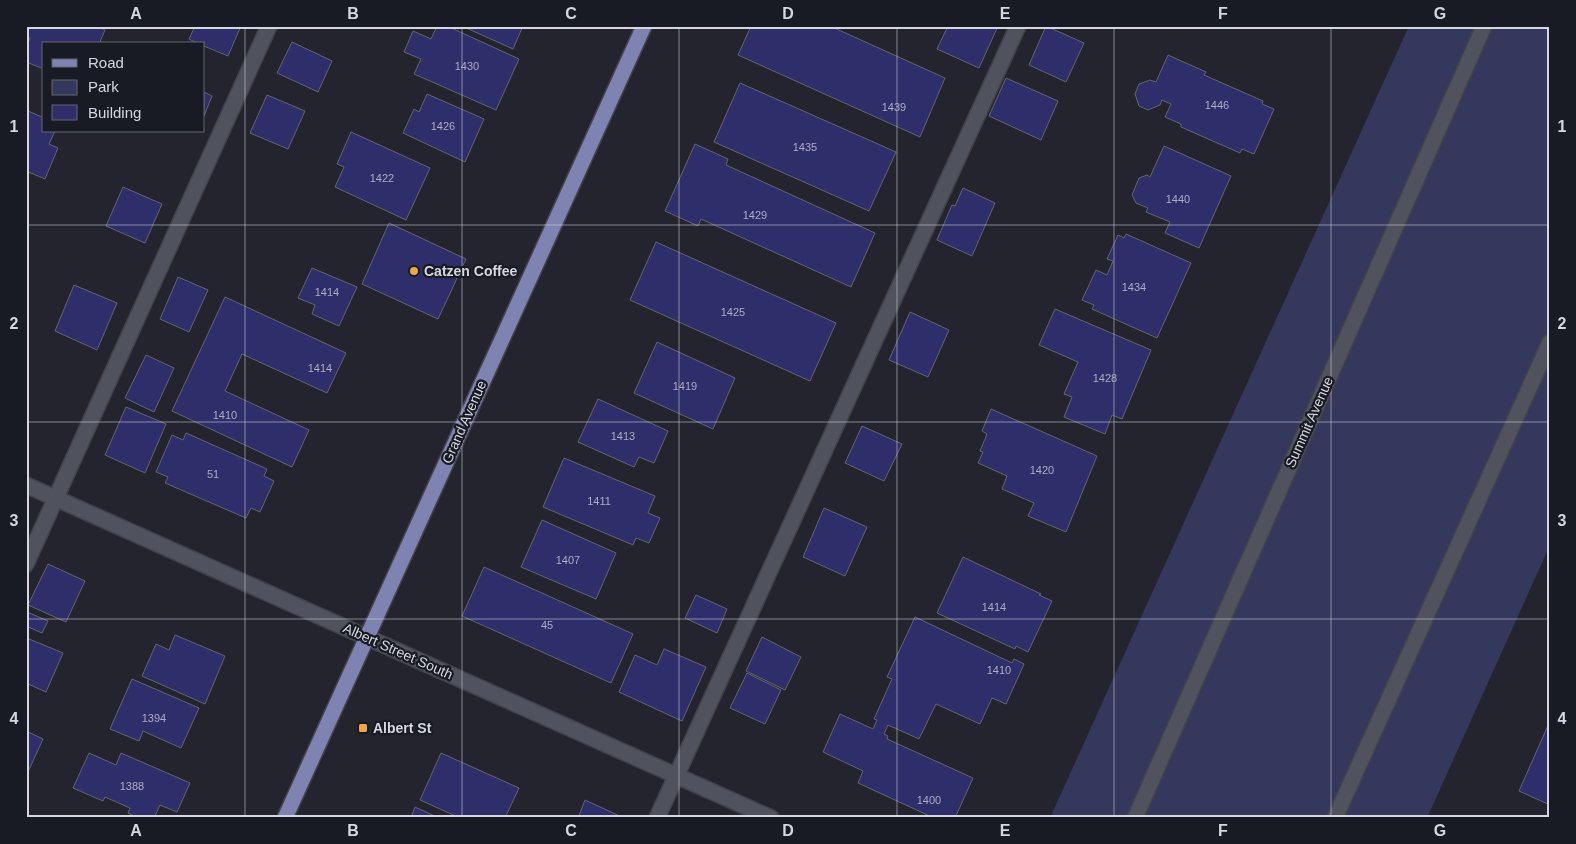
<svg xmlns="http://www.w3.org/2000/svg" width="1576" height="844" font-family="Helvetica,sans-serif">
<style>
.green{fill:#35385d}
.building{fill:#2e2e6a;stroke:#646571}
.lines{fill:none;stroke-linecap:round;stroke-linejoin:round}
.minor-casing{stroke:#41424a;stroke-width:18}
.major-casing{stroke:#41424a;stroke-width:18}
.minor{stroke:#50525d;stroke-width:15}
.major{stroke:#7e83b2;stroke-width:15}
.grid{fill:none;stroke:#d6d7de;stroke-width:1;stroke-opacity:0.55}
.poi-dot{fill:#f2a541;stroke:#191b24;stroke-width:2}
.labels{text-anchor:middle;stroke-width:4.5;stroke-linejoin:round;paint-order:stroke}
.number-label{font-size:11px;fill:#acadc1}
.poi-label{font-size:14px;font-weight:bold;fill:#d6d7de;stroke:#191b24;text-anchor:start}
.street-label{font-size:14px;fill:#d6d7de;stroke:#191b24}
.neatline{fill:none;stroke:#d6d7de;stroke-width:2}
.grid-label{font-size:16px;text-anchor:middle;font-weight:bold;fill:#d6d7de}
</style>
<rect width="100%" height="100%" fill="#23242e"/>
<polygon class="green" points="1409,26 1550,26 1550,545 1427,818 1050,818"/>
<g class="building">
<polygon points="26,26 97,26 105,30 99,44 44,44 44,69 26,62 26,49 30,38 26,36"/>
<polygon points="195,26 241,26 228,56 204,46 204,44 199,44 189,39"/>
<polygon points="437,26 447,26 519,59 496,110 414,74 421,59 404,52 413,31 431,39"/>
<polygon points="462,26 523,26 513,49"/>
<polygon points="751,26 830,26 945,78 920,137 738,55"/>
<polygon points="948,26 998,26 979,68 937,49"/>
<polygon points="1046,26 1084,43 1066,82 1029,65"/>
<polygon points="292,42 332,61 318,92 277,73"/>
<polygon points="1168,55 1206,72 1204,75 1263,101 1262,104 1274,109 1254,154 1242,149 1240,153 1181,127 1181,124 1165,117 1171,104 1162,100 1160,105 1148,110 1139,106 1135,94 1139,84 1150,80 1156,82"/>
<polygon points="1006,78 1058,101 1041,140 989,116"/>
<polygon points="740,83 896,152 869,211 714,142"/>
<polygon points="204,92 212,96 204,116"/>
<polygon points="427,94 484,119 465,162 403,133 414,109 419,112"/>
<polygon points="267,95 305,111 288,149 250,133"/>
<polygon points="26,110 44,118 44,131 55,131 49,144 58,148 45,179 26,171"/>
<polygon points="351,132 430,168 406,220 335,187 344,167 337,164"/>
<polygon points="695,144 728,159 726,165 875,233 851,287 701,219 698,226 665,211"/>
<polygon points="1164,146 1231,176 1199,248 1165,233 1170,222 1146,212 1148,208 1136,203 1132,195 1139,178 1147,175 1150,177"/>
<polygon points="123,187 162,204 145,243 106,226"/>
<polygon points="963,188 995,203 972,256 937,240 952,205 955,206"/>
<polygon points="389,223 466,259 438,319 362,284"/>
<polygon points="1126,234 1191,263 1157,338 1092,309 1094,305 1082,300 1096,270 1107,275 1113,261 1107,259 1118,235 1124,238"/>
<polygon points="656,242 836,323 810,381 630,300"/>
<polygon points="312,268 357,287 339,326 312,314 315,305 298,298"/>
<polygon points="178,277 208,290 189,332 160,319"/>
<polygon points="74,285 117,303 97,350 55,331"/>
<polygon points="225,297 346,353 327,393 242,354 225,391 309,430 292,467 172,411"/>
<polygon points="1055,309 1151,350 1122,419 1112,415 1105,434 1064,417 1072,397 1064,394 1078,362 1039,345"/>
<polygon points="910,312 949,330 928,377 889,360"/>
<polygon points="657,342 735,378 713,429 634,393"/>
<polygon points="146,355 174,368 154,412 125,398"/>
<polygon points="598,399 668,431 654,463 639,457 634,467 578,442"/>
<polygon points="126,407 166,424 145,473 105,455"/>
<polygon points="991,409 1097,456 1066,532 1028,516 1034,503 1002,489 1007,476 978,463 983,452 980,451 987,434 982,431"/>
<polygon points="862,426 902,444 884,481 845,463"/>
<polygon points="186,433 267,469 264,476 274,481 260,512 251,508 246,518 165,483 168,477 156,472 172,435 183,440"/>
<polygon points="564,458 655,496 648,513 660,518 649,543 636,538 633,545 543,507"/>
<polygon points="824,508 867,527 845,576 803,557"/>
<polygon points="542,520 616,553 596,599 521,567"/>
<polygon points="963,557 1041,594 1039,595 1052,601 1028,652 1016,646 1015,649 937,613"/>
<polygon points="48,564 85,581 66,622 28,605"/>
<polygon points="484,567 633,634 611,683 462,616"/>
<polygon points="696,595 727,609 717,633 685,618"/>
<polygon points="27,612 48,621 42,633 26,626"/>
<polygon points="915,617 1012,663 1014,659 1024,664 1006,704 992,698 980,724 936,704 919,739 888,725 884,734 888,736 887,739 973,778 955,818 934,818 858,783 863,771 823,752 840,714 873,729 877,720 874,719 892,679 887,677"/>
<polygon points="175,635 225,656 205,704 142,676 156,644 169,650"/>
<polygon points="762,637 801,657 785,690 746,671"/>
<polygon points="29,639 63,653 46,692 26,683 26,645"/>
<polygon points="664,649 706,667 682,721 619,692 635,655 657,665"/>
<polygon points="747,673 781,690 765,724 730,708"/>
<polygon points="132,679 199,708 181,748 143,731 139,741 110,729"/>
<polygon points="1550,721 1550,805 1519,791"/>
<polygon points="26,731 43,739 27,774 26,773"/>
<polygon points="89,753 116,765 121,753 190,783 177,812 160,805 154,818 139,818 128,813 130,808 105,797 103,801 73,788"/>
<polygon points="441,753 519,788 505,818 460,818 420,800"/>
<polygon points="585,800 624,818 578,818"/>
<polygon points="415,807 439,818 411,818"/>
</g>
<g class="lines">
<g class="minor-casing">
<g id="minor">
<polyline points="26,485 771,818"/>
<polyline points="26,564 269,26"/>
<polyline points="657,818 1018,26"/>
<polyline points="1135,818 1484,26"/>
<polyline points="1335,818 1550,342"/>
</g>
</g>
<g class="major-casing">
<polyline id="major" points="285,818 644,26"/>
</g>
<use href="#minor" class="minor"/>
<use href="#major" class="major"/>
</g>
<path class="grid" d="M245,26V818M462,26V818M679,26V818M897,26V818M1114,26V818M1331,26V818M26,225H1550M26,422H1550M26,619H1550"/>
<g class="poi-dot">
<circle cx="414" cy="271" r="5"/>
<rect x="358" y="723" width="10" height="10" rx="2.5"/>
</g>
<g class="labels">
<g class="number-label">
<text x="467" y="70">1430</text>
<text x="1217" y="109">1446</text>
<text x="894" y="111">1439</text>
<text x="443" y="130">1426</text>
<text x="805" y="151">1435</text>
<text x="382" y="182">1422</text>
<text x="1178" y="203">1440</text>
<text x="755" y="219">1429</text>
<text x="1134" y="291">1434</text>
<text x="327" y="296">1414</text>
<text x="733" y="316">1425</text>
<text x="320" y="372">1414</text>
<text x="1105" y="382">1428</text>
<text x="685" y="390">1419</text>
<text x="225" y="419">1410</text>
<text x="623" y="440">1413</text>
<text x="1042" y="474">1420</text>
<text x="213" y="478">51</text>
<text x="599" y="505">1411</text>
<text x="568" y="564">1407</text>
<text x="994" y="611">1414</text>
<text x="547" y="629">45</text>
<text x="999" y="674">1410</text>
<text x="154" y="722">1394</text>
<text x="132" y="790">1388</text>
<text x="929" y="804">1400</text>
</g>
<g class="poi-label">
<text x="424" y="276">Catzen Coffee</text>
<text x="373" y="733">Albert St</text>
</g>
<g class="street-label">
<text transform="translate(464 422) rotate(-66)" y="5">Grand Avenue</text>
<text transform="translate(1309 422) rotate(-66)" y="5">Summit Avenue</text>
<text transform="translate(398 651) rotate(24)" y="5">Albert Street South</text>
</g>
</g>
<rect width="1576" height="844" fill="none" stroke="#191b24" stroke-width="55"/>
<rect x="42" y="42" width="162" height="90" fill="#191b24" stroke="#65666e"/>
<rect x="52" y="59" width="25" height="8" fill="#7e83b2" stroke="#65666e"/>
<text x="88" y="68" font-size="15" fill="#d6d7de">Road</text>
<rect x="52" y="80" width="25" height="15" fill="#35385d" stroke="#65666e"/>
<text x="88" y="92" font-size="15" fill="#d6d7de">Park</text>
<rect x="52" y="105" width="25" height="15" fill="#2e2e6a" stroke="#65666e"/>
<text x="88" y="118" font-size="15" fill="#d6d7de">Building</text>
<rect x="28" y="28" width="1520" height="788" class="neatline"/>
<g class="grid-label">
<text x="136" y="19">A</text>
<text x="353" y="19">B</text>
<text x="571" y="19">C</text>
<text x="788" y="19">D</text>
<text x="1005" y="19">E</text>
<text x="1223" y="19">F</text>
<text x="1440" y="19">G</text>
<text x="14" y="132">1</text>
<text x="1562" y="132">1</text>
<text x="14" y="329">2</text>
<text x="1562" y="329">2</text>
<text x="14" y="526">3</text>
<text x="1562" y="526">3</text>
<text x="14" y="724">4</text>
<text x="1562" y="724">4</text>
<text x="136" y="836">A</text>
<text x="353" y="836">B</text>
<text x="571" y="836">C</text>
<text x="788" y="836">D</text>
<text x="1005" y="836">E</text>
<text x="1223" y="836">F</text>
<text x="1440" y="836">G</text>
</g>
</svg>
